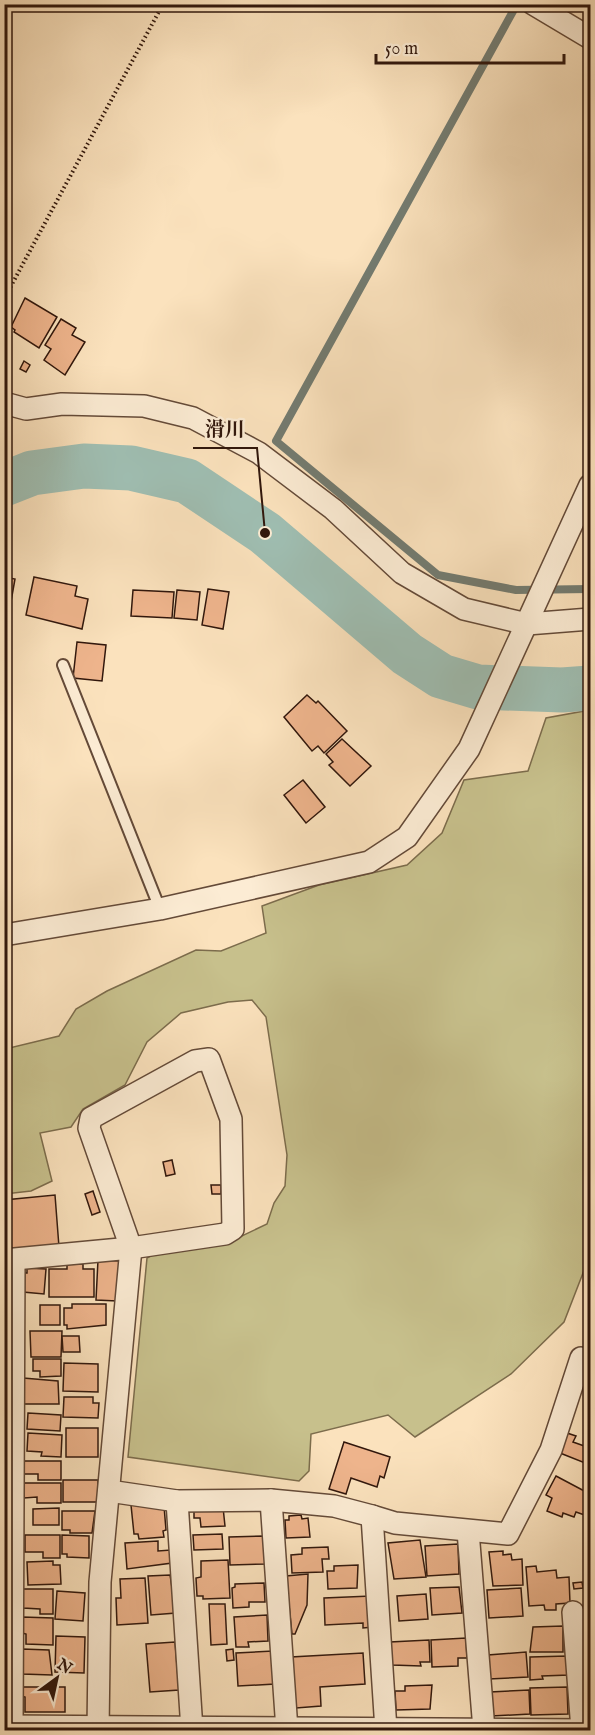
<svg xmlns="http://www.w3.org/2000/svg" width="595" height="1735" font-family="'IM FELL English','Noto Serif JP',serif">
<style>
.green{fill:#c7c08c;stroke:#7c6c4c;stroke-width:1.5}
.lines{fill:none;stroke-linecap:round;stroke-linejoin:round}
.stream{stroke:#737b70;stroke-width:8}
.river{stroke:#9fbeb2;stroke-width:45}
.building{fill:#eeb48c;stroke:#31170c;stroke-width:1.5}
.lane-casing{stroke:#644a38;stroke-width:14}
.street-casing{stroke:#644a38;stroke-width:24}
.path{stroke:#31170c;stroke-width:4;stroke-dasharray:1.5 3;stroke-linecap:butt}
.lane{stroke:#fcecd4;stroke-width:10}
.street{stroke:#fcecd4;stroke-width:21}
.leader{fill:none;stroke:#31170c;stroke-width:2}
.callout-dot{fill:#31170c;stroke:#fcecd4;stroke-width:2}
.callout-label{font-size:20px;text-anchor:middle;font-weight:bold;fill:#31170c;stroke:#fcecd4;stroke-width:5;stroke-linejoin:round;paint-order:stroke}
</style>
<rect width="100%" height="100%" fill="#fbe2bd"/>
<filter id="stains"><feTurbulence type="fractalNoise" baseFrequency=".00333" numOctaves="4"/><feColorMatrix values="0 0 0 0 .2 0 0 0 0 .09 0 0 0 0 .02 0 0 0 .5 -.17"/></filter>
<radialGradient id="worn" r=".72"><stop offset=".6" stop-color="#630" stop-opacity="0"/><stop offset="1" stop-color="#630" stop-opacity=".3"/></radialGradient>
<polygon class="green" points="590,710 590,1255 564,1322 511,1374 415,1437 388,1415 311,1434 309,1471 299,1481 128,1457 147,1258 164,1248 225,1244 267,1224 274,1203 285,1186 287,1155 266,1017 252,1000 228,1002 181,1013 147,1042 125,1085 83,1109 71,1127 40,1133 52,1181 31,1191 5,1194 5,1049 59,1036 76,1009 107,991 196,950 221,951 266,933 262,906 319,885 407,865 442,833 464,780 528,771 546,718"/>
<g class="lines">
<polyline class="stream" points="517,4 276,441 438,575 516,590 590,589"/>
<polyline class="river" points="4,484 32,473 84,466 131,468 187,481 265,533 407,654 441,676 478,687 562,690 590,688"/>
</g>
<g class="building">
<polygon points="25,298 57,317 39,348 14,332 15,330 11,327"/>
<polygon points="61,319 76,328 72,335 85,342 65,375 44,360 51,349 45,345"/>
<polygon points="24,361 30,365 26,372 20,369"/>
<polygon points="4,577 15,579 7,624 4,624"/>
<polygon points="34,577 77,586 75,596 88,599 82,629 26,615"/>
<polygon points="208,589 229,592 223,629 202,625"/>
<polygon points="133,590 174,592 172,618 131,616"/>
<polygon points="177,590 200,592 197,620 174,618"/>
<polygon points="77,642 106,645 102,681 73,678"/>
<polygon points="307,695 316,703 318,701 347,731 324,753 318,746 312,751 284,717"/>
<polygon points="342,739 371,766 350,786 329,765 333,762 326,754"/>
<polygon points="303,780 325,807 306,823 284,795"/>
<polygon points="172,1160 175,1174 166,1176 163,1162"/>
<polygon points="211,1185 221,1185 221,1194 212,1194"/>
<polygon points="93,1191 100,1212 92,1215 85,1194"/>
<polygon points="55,1195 59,1247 8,1251 7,1239 4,1239 4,1200"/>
<polygon points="98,1260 121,1261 117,1301 96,1300"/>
<polygon points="67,1264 83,1264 83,1269 94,1269 94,1297 49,1297 49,1269 67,1269"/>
<polygon points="27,1268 46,1269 44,1294 23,1292 24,1273 27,1273"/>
<polygon points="72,1304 106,1304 106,1325 67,1329 67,1325 64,1325 64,1308 72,1308"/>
<rect x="40" y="1305" width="20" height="20"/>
<polygon points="30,1331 62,1331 61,1357 31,1357"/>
<polygon points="62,1336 79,1336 80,1352 63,1352"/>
<polygon points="33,1359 61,1359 61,1376 40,1377 40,1371 33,1371"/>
<polygon points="64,1363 98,1364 98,1392 63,1391"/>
<polygon points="23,1378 58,1381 59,1404 23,1404"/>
<polygon points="64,1397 93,1397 93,1403 99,1403 98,1418 63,1417"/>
<polygon points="28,1413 61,1415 60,1431 27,1429"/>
<rect x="66" y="1428" width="32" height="29"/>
<polygon points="28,1433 62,1435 61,1457 41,1456 42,1452 27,1451"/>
<polygon points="567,1433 576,1436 573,1442 590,1448 590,1465 560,1453"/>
<polygon points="344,1442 390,1457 384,1478 380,1476 377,1487 351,1478 346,1494 329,1489"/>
<polygon points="24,1461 61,1461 61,1480 38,1480 38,1474 24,1474"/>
<polygon points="556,1476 590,1494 590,1517 576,1512 574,1517 563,1513 562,1517 547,1511 552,1498 546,1495"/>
<rect x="63" y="1480" width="35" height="22"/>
<polygon points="24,1483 61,1483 61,1503 37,1503 37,1497 24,1498"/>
<polygon points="154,1503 164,1506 166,1530 163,1531 164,1537 139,1539 138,1534 134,1534 131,1505"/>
<polygon points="223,1507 225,1526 201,1527 200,1518 194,1518 194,1509"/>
<polygon points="59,1508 59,1525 33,1525 33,1509"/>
<polygon points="62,1511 95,1511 92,1533 70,1533 70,1530 62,1530"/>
<polygon points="301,1515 302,1519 308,1518 310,1537 286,1538 285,1520 289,1520 289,1516"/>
<polygon points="222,1534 223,1549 194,1550 193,1535"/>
<polygon points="25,1535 60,1535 60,1558 43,1558 43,1552 25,1552"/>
<polygon points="62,1535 89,1536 89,1558 67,1557 67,1554 62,1554"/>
<polygon points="264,1536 265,1564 230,1565 229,1537"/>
<polygon points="420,1540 426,1577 394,1579 388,1543"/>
<polygon points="158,1541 158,1551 171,1550 172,1563 127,1569 125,1543"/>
<polygon points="458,1544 459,1574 427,1576 425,1546"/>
<polygon points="328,1547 329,1559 322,1559 323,1572 292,1573 291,1555 302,1554 302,1548"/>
<polygon points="503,1551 503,1555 511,1554 512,1560 522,1559 523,1585 493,1586 489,1552"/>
<polygon points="228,1560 230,1598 203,1599 203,1596 197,1596 196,1578 201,1577 201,1561"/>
<polygon points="53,1561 53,1565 60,1565 61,1584 28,1585 27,1562"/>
<polygon points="358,1565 357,1588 328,1589 327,1571 334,1571 334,1566"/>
<polygon points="536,1566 537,1572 556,1570 557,1578 569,1577 570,1603 556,1604 556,1610 545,1610 544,1605 529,1606 526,1567"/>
<polygon points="308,1574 307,1605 295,1634 292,1634 286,1576"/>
<polygon points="170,1575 176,1613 151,1615 148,1576"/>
<polygon points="145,1578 148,1623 117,1625 116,1598 121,1598 120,1579"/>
<polygon points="582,1582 583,1588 574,1589 573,1583"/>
<polygon points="264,1583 265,1602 249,1602 249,1607 233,1608 232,1588 235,1587 235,1584"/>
<polygon points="459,1587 462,1613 432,1615 430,1588"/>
<polygon points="521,1588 523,1616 489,1618 487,1590"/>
<polygon points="23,1589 53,1589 53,1614 40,1614 40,1609 23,1608"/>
<rect x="586" y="1590" width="4" height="28"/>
<polygon points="57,1591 85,1593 83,1621 55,1619"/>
<polygon points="426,1594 428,1619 399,1621 397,1596"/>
<polygon points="371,1596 373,1627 363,1628 363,1623 325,1625 324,1598"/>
<polygon points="209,1604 225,1604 227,1644 211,1645"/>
<polygon points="267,1615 268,1641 248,1642 249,1647 236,1647 234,1617"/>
<polygon points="22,1617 53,1618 53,1645 26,1644 26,1634 22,1633"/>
<polygon points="563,1626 563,1652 530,1652 533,1627"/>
<polygon points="56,1636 85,1637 84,1673 55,1672"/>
<polygon points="466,1638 467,1658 458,1658 458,1666 432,1667 431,1640"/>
<polygon points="429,1640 430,1662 420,1662 421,1666 392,1665 390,1642"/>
<polygon points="175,1642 179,1690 150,1692 146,1644"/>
<polygon points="22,1649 49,1650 52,1675 22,1674"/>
<polygon points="233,1649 234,1660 227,1661 226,1650"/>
<polygon points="273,1651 275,1684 238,1686 236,1653"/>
<polygon points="526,1652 528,1677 489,1679 488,1655"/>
<polygon points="363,1653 365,1684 320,1687 321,1706 296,1708 291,1657"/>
<polygon points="568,1656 569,1675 542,1676 543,1679 530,1680 530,1657"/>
<polygon points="432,1685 430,1709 396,1710 395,1691 405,1691 405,1686"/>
<polygon points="21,1687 65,1687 65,1712 25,1712 25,1697 21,1696"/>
<polygon points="567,1687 568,1714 531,1715 530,1688"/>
<polygon points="529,1690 530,1714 491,1716 490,1692"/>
</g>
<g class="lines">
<g class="lane-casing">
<polyline id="lane" points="63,665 160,909"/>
</g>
<g class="street-casing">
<g id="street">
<polyline points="533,4 590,38"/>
<polyline points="4,403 26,409 62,404 144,406 193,418 259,453 333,509 402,573 464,609 527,624 590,619"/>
<polyline points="4,935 160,909 369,862 407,837 469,749 590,485"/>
<polygon points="209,1059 231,1119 233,1229 225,1234 131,1248 89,1128 91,1118 195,1061"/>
<polyline points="4,1260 131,1248 100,1582 98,1730"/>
<polyline points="109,1491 177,1501 271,1500 334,1506 372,1516 386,1730"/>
<polyline points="271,1500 287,1730"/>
<polyline points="177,1501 192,1730"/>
<polyline points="372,1516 395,1523 508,1534 551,1450 581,1358 590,1361"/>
<polyline points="468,1531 484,1730"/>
<polyline points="573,1612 582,1730"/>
<polyline points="4,1726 590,1730"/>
<polyline points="12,1730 14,1260"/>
</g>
</g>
<polyline class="path" points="4,299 163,4"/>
<use href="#lane" class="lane"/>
<use href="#street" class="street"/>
</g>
<path class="leader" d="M265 533L257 448H193"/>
<circle class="callout-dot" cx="265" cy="533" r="6"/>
<g class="callout-label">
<text x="225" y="436">滑川</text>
</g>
<rect width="595" height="1735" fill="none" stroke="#fbe2bd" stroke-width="24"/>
<rect x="6" y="6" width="583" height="1723" fill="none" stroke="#31170c" stroke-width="3"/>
<rect x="12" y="12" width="571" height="1711" fill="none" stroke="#31170c" stroke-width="1.5"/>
<g transform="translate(57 1678) rotate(33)" stroke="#fcecd4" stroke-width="4.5" paint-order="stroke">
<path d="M0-4.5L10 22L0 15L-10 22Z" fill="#31170c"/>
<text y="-9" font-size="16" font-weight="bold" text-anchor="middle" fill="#31170c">N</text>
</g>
<path d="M376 54v9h188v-9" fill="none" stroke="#31170c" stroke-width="3"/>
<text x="385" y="54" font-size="18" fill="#31170c" stroke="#fcecd4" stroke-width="4.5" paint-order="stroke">50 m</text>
<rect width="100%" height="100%" filter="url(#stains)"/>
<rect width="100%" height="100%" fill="url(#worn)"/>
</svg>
